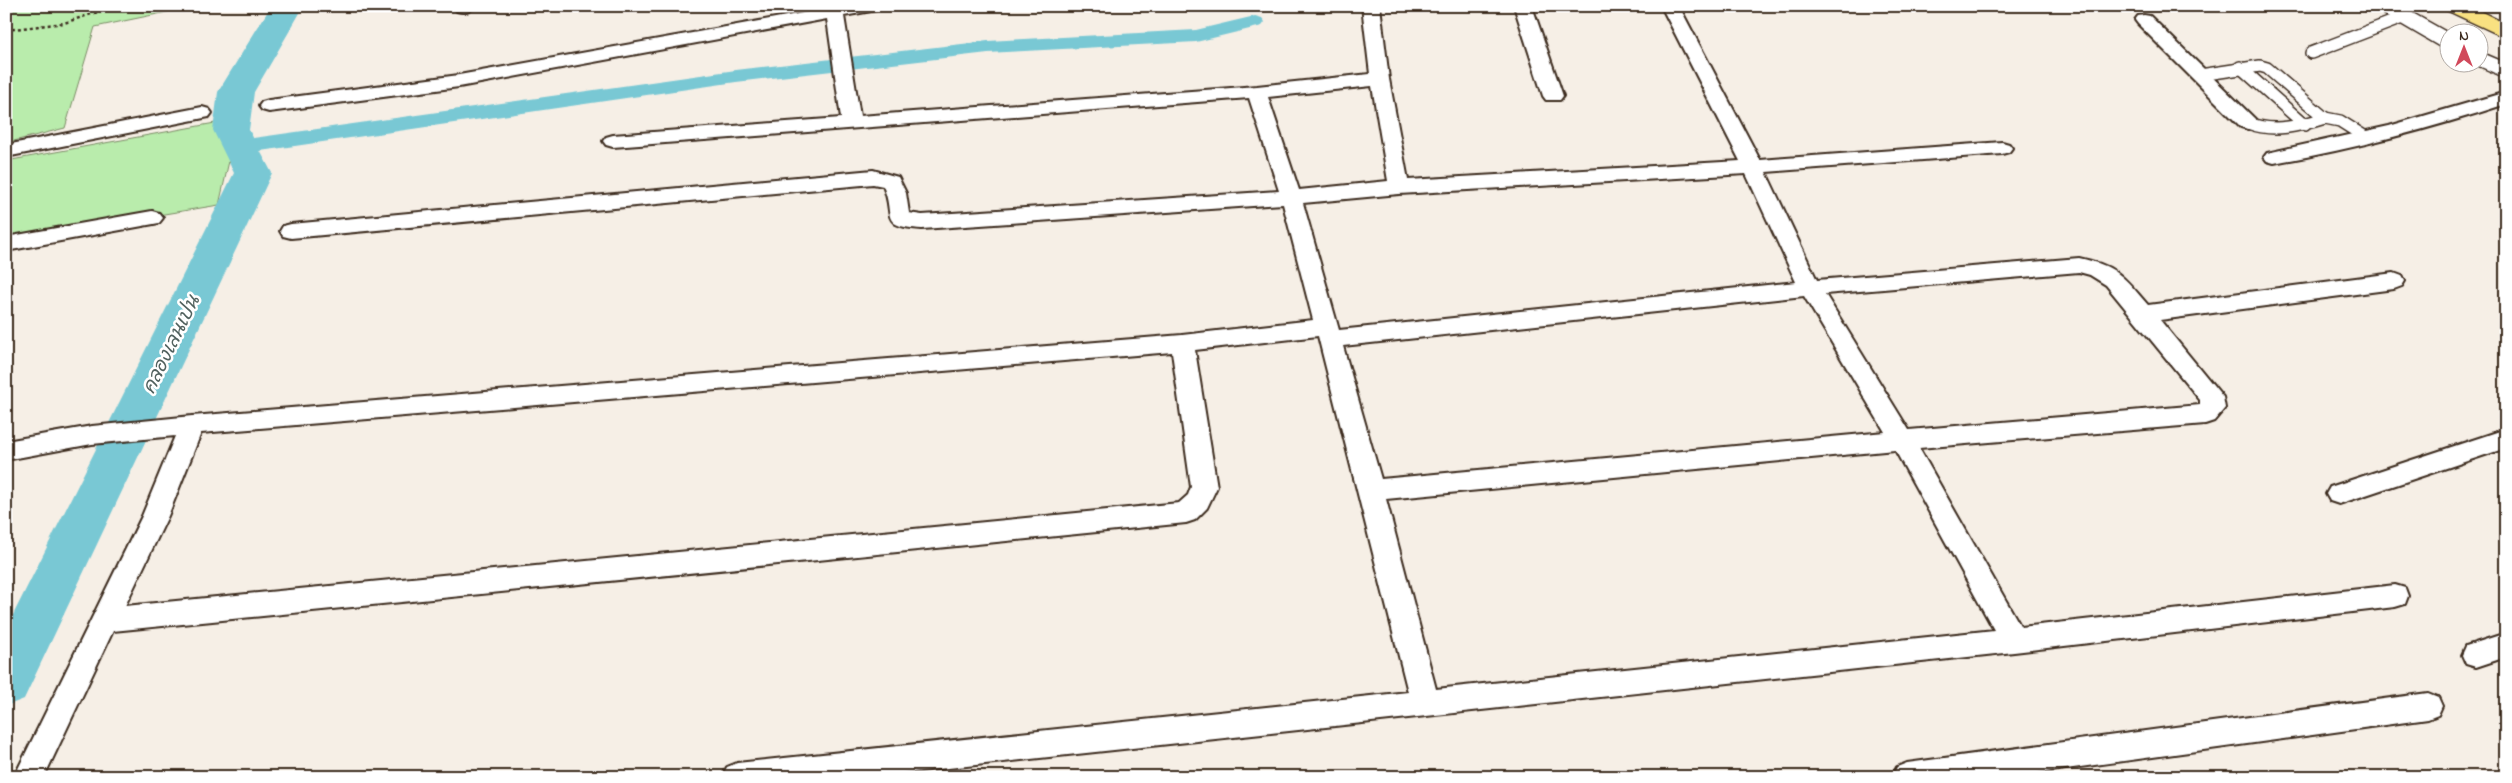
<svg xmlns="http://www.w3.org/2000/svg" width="2512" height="783" font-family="'Indie Flower','Playpen Sans Thai',sans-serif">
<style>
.green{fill:#b9ecac;stroke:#7a8b65}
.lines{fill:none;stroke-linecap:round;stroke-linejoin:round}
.canal{fill:#79c8d4;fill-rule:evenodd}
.river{fill:#79c8d4;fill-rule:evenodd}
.service-casing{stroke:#3b2a1e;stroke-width:14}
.minor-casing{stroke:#3b2a1e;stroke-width:4}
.secondary-casing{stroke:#3b2a1e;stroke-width:3}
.trunk-casing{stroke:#3b2a1e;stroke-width:3}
.path{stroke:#3b2a1e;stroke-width:2.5;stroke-dasharray:3 3;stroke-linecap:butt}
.service{stroke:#fff;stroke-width:11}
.minor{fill:#fff;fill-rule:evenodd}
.secondary{fill:#fff;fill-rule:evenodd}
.trunk{fill:#f9e181;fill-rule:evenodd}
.labels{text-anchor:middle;stroke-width:5;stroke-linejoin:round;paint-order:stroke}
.water-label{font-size:19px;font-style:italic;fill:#51615e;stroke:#fff}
</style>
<rect width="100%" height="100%" fill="#f6efe6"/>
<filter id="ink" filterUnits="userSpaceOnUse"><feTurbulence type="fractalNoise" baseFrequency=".02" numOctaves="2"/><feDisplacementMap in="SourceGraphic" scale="10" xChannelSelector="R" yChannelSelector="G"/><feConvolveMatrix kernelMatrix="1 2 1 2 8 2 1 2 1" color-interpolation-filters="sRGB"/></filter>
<g filter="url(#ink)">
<g class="green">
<polygon points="6,6 196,6 95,27 65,128 6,143"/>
<polygon points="215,123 229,161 219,205 6,240 6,161"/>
</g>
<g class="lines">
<polygon class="canal" points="1255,16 1262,18 1265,22 1262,26 1196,42 988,53 736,82 240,154 232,152 229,147 232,142 240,140 736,70 988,41 1196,30"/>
<polygon class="river" points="271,6 304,6 254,92 249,130 272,173 24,699 6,706 6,629 234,173 213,130 218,92"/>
<g class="service-casing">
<g id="service">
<polyline points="2311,53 2402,18"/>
<polyline points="2240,67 2305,125"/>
<path d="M2200,75L2260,66L2267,68L2325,118C2299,126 2274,133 2248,123"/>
<polyline points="2325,118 2340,121 2367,138"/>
</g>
</g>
<g class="minor-casing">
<g id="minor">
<path d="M475,6C470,13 464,13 457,11L454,7Z"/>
<path d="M825,6H880L877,10L844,16L860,116L1257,86L1370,74L1362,6H1380L1389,79L1408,180L1740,161L1661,6H1679L1760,160L2002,142L2009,144L2012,148L2009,152L2002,154L1766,172L1817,280L2079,258C2117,266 2123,276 2148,305L2394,273L2402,276L2405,281L2402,286L2394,289L2160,320L2223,397L2225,408L2214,421L2205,424L1919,448L2021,627L2395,585L2405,588L2408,596L2405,604L2395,607L2014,652L866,777H722L727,767L737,763L1408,692L1318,336L1195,350L1217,487L1207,508L1195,520L1186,523L113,631L44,777H14L142,516L175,436L92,444L6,460V441L92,426L192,416L1182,335L1313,320L1283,204L922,229C877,226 896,216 883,186L873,184L291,238L283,236L280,231L283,226L291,224L873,170L898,177L906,193L909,213L922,215L1279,191L1249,98L613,147L606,145L603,141L606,137L613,135L841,118L827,19L459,87L269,112L262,110L259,106L262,102L269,100L459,75L825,9ZM1372,86L1388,181L1299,190L1268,97ZM1746,174L1796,282L1339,330L1303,203L1399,194ZM2079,272L2090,275L2106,285L2200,400V405L1909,430L1825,294ZM1804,296L1885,432L1381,479L1343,346ZM1172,352L1191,487L1188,495L1179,503L125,606L168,516L201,433ZM1895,450L1994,630L1436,689L1386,499Z"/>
<polygon points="1514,6 1532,6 1563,96 1560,100 1546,100 1543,96"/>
<polygon points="2144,15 2150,16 2255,119 2258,123 2255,127 2248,129 2241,127 2138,24 2135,20 2138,16"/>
<path d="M2506,92V104C2430,129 2353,149 2274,163L2267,161L2264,157L2267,153L2389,126Z"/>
<polygon points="202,107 209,109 212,113 209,117 6,157 6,145"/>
<polygon points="152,211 159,213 163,218 159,223 6,251 6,237"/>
<polygon points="2506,429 2506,448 2339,504 2330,501 2326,494 2330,487"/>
<polygon points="2506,633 2506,657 2476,667 2466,664 2462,655 2466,646"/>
<polygon points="2428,693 2438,697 2442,706 2438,715 2428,719 2008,777 1892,777 1897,767 1907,763"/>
</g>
</g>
<g class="secondary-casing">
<g id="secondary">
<polygon points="2374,6 2400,6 2450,34 2450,49 2442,48 2377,10"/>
<polygon points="2480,52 2506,63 2506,78 2472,63 2480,62"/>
</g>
</g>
<g class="trunk-casing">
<polygon id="trunk" points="2443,6 2470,6 2506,24 2506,38 2446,10"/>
</g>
<polyline class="path" points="6,30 64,23 116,6"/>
<use href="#service" class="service"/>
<use href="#minor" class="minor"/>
<use href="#secondary" class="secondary"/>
<use href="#trunk" class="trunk"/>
</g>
</g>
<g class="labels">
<g class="water-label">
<text transform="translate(170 344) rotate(-64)" y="7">คลองเลนเปน</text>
</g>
</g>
<rect width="2512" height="783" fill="none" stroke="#fff" stroke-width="25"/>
<rect x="12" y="12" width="2487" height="758" fill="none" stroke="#3b2a1e" stroke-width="2" filter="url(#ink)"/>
<g transform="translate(2464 48)"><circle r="24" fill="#ffffff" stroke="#b1aaa5"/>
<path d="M0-4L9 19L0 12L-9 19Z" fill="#d1495b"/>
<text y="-8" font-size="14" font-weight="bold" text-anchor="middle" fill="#3b2a1e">N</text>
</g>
</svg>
